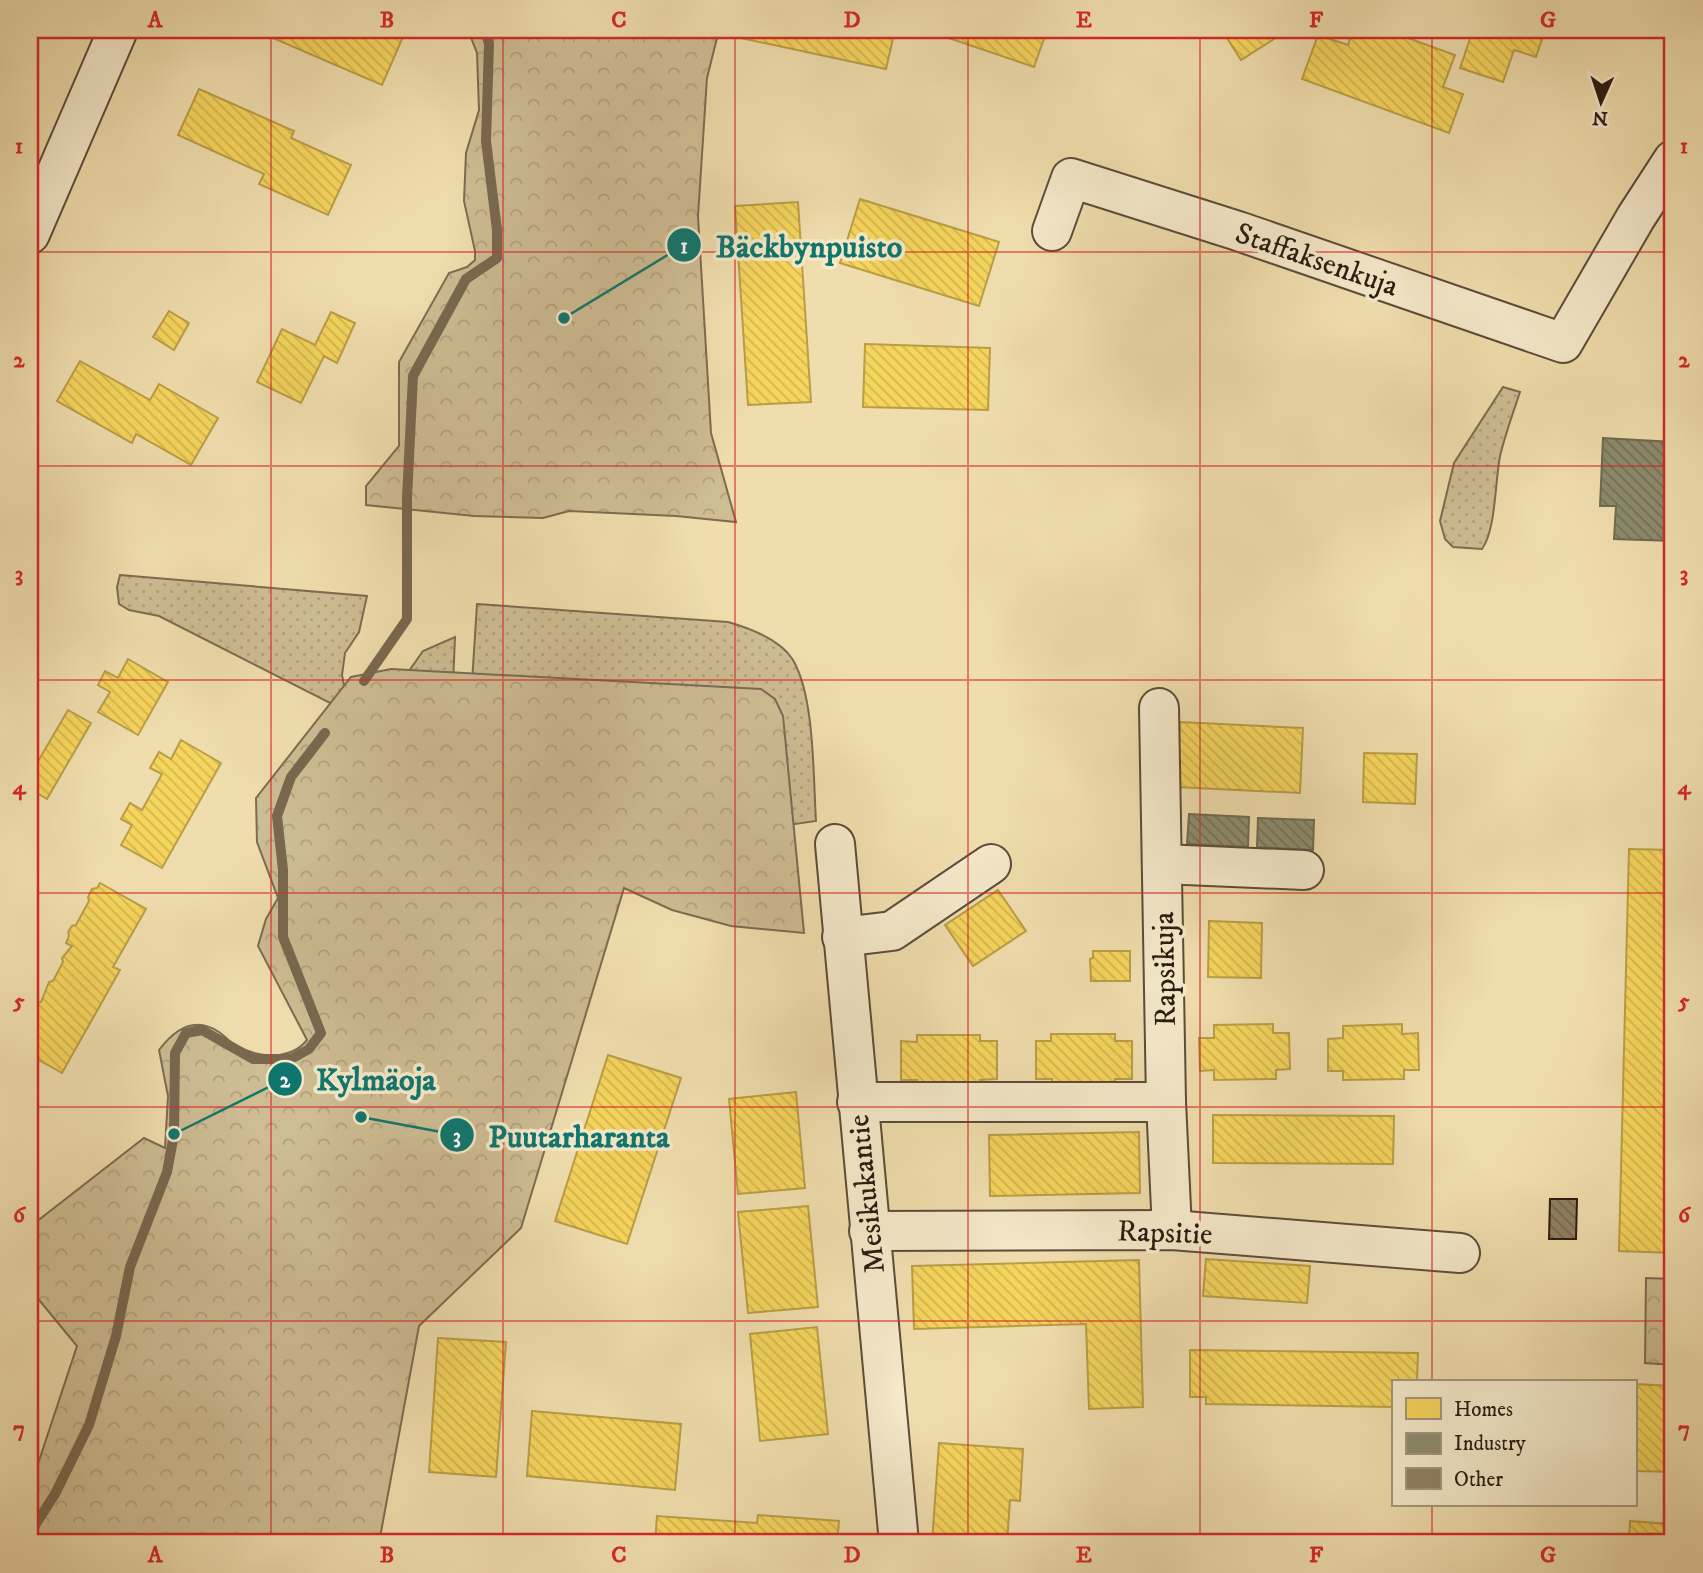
<svg xmlns="http://www.w3.org/2000/svg" width="1703" height="1573" font-family="'IM FELL DW Pica',serif">
<style>
.grass{fill:url(#grass-dots);stroke:#7c6c52;stroke-width:2}
.park{fill:url(#park-crowns);stroke:#7c6c52;stroke-width:2}
.homes{fill:url(#homes-back-hatch);stroke:#b99e46;stroke-width:2}
.industry{fill:url(#industry-back-hatch);stroke:#6f6a52;stroke-width:2}
.lines{fill:none;stroke-linecap:round;stroke-linejoin:round}
.stream{stroke:#79684f;stroke-width:10}
.building{fill:url(#building-back-hatch);stroke:#2a1c12;stroke-width:2}
.minor-casing{stroke:#5c4c39;stroke-width:42}
.minor{stroke:#f5e9ca;stroke-width:38}
.grid{fill:none;stroke:#d62828;stroke-width:2;stroke-opacity:0.55}
.labels{text-anchor:middle;stroke-width:7;stroke-linejoin:round;paint-order:stroke}
.street-label{font-size:30px;fill:#2a1c12;stroke:#f5e9ca}
.leader{fill:none;stroke:#0f766e;stroke-width:2.5}
.callout-dot{fill:#0f766e;stroke:#f5e9ca;stroke-width:2.5}
.mark-label{font-size:21px;text-anchor:middle;font-weight:bold;fill:#fff}
.callout-label{font-size:32px;text-anchor:middle;font-weight:bold;fill:#0f766e;stroke:#f5e9ca;stroke-width:7;stroke-linejoin:round;paint-order:stroke}
.neatline{fill:none;stroke:#d62828;stroke-width:2.5}
.grid-label{font-size:23px;text-anchor:middle;font-weight:bold;fill:#d62828}
</style>
<defs>
<pattern id="grass-dots" width="8" height="8" patternUnits="userSpaceOnUse" patternTransform="scale(1.75)"><rect width="8" height="8" fill="#cebc93"/><path d="M2 2h.1M6 6h.1" fill="none" stroke="#b1a17e" stroke-width="1.8" stroke-linecap="round"/></pattern>
<pattern id="park-crowns" width="20" height="18" patternUnits="userSpaceOnUse" patternTransform="scale(1.75)"><rect width="20" height="18" fill="#cebc93"/><path d="M2 6a3 3 0 1 1 6 0M12 15a3 3 0 1 1 6 0" fill="none" stroke="#b1a17e"/></pattern>
<pattern id="homes-back-hatch" width="6" height="6" patternUnits="userSpaceOnUse" patternTransform="scale(1.75)"><rect width="6" height="6" fill="#f6d55c"/><path d="M-1 5l2 2M0 0l6 6M5-1l2 2" fill="none" stroke="#d3b64f"/></pattern>
<pattern id="industry-back-hatch" width="6" height="6" patternUnits="userSpaceOnUse" patternTransform="scale(1.75)"><rect width="6" height="6" fill="#8c8c6e"/><path d="M-1 5l2 2M0 0l6 6M5-1l2 2" fill="none" stroke="#737259"/></pattern>
<pattern id="building-back-hatch" width="6" height="6" patternUnits="userSpaceOnUse" patternTransform="scale(1.75)"><rect width="6" height="6" fill="#918063"/><path d="M-1 5l2 2M0 0l6 6M5-1l2 2" fill="none" stroke="#776850"/></pattern>
</defs>
<rect width="100%" height="100%" fill="#f0ddad"/>
<filter id="stains"><feTurbulence type="fractalNoise" baseFrequency=".00286" numOctaves="4"/><feColorMatrix values="0 0 0 0 .2 0 0 0 0 .09 0 0 0 0 .02 0 0 0 .5 -.17"/></filter>
<radialGradient id="worn" r=".72"><stop offset=".6" stop-color="#630" stop-opacity="0"/><stop offset="1" stop-color="#630" stop-opacity=".3"/></radialGradient>
<g class="grass">
<path d="M1503,387L1520,392C1513,413 1505,435 1500,456C1495,481 1496,530 1482,549L1453,547L1445,539L1440,521L1454,463Z"/>
<polygon points="120,575 367,596 359,632 345,653 342,675 345,690 406,675 423,651 455,637 451,730 407,742 159,616 129,610 119,604 117,587"/>
<path d="M477,604L728,622C749,628 780,639 793,660C815,698 813,776 816,821L781,826L468,746Z"/>
</g>
<g class="park">
<polygon points="468,30 719,30 707,78 698,216 711,433 736,522 676,516 569,511 543,518 474,516 366,505 366,486 399,446 399,362 449,273 467,267 475,260 475,251 464,201 466,153 479,110 477,53"/>
<path d="M391,669L761,689L775,699L783,716L804,933L731,926L672,910L624,888L521,1228L419,1326L379,1543H30V1488L77,1346L30,1289V1267L36,1222L144,1138L165,1148L168,1096L159,1050C174,1030 194,1015 219,1032C225,1036 230,1043 237,1046C259,1058 290,1061 307,1040L258,946L266,919L278,898L257,842L256,798L351,677Z"/>
<polygon points="1646,1278 1673,1279 1673,1365 1645,1363"/>
</g>
<g class="homes">
<polygon points="254,30 406,30 382,85"/>
<polygon points="732,30 895,30 886,69 731,36"/>
<polygon points="935,30 1047,30 1034,67 934,33"/>
<polygon points="1222,30 1275,30 1279,36 1241,60"/>
<polygon points="1353,30 1386,30 1455,55 1443,87 1463,94 1449,133 1302,79 1318,35 1348,45"/>
<polygon points="1473,30 1545,30 1536,57 1514,50 1503,82 1460,68"/>
<polygon points="199,89 294,131 291,138 351,165 328,215 259,184 264,174 178,135"/>
<polygon points="860,199 999,242 979,306 840,263"/>
<polygon points="798,202 811,402 748,405 735,206"/>
<polygon points="169,311 189,323 174,350 153,337"/>
<polygon points="331,312 355,323 337,363 324,356 301,403 257,382 282,329 315,345"/>
<polygon points="865,344 990,348 988,410 863,407"/>
<polygon points="80,361 150,400 159,384 218,418 191,465 136,434 132,443 57,401"/>
<polygon points="128,659 168,682 138,735 98,712 110,692 98,685 105,671 118,678"/>
<polygon points="68,710 91,723 47,799 30,789 30,775"/>
<polygon points="1180,722 1303,728 1300,793 1177,787"/>
<polygon points="181,740 221,763 162,868 121,845 132,825 121,819 130,803 142,810 162,774 150,768 159,752 171,759"/>
<polygon points="1364,753 1417,754 1415,804 1363,802"/>
<polygon points="1629,849 1673,850 1673,1253 1619,1251"/>
<polygon points="100,883 146,909 113,967 120,970 62,1073 30,1055 30,1023 36,1014 34,1009 37,1003 41,1002 49,982 53,981 63,962 62,958 72,946 66,943 69,936 68,932 72,926 76,925 89,901 88,897 92,889 97,888"/>
<polygon points="998,890 1026,931 973,966 945,925"/>
<polygon points="1209,921 1262,923 1261,978 1208,977"/>
<polygon points="1093,951 1130,951 1130,981 1091,981 1090,959 1093,958"/>
<polygon points="1273,1024 1273,1033 1289,1033 1290,1069 1276,1070 1276,1079 1214,1080 1214,1070 1200,1071 1199,1038 1214,1038 1214,1025"/>
<polygon points="1402,1024 1402,1034 1418,1033 1419,1070 1404,1070 1404,1079 1343,1080 1343,1071 1328,1071 1328,1039 1343,1038 1343,1026"/>
<polygon points="1051,1034 1115,1034 1115,1041 1132,1041 1132,1079 1115,1079 1115,1087 1052,1088 1052,1079 1036,1079 1036,1041 1051,1041"/>
<polygon points="917,1035 980,1035 980,1041 997,1041 997,1079 980,1080 981,1088 917,1088 917,1080 901,1080 901,1041 917,1042"/>
<polygon points="608,1055 681,1078 627,1244 555,1221"/>
<polygon points="796,1092 805,1188 738,1194 729,1099"/>
<polygon points="1213,1115 1394,1116 1393,1164 1213,1163"/>
<polygon points="1139,1132 1140,1193 990,1196 989,1135"/>
<polygon points="808,1206 818,1307 748,1313 738,1212"/>
<polygon points="1206,1259 1310,1266 1307,1303 1203,1296"/>
<polygon points="1139,1260 1143,1407 1089,1409 1086,1324 914,1329 912,1266"/>
<polygon points="817,1327 828,1434 760,1441 750,1334"/>
<polygon points="438,1338 506,1342 496,1477 429,1472"/>
<polygon points="1190,1350 1418,1353 1417,1382 1393,1382 1393,1407 1206,1404 1206,1397 1190,1397"/>
<polygon points="1635,1384 1671,1386 1673,1472 1635,1471"/>
<polygon points="532,1411 681,1424 675,1490 527,1476"/>
<polygon points="939,1443 1023,1449 1020,1501 1010,1500 1007,1543 932,1543"/>
<polygon points="758,1515 839,1521 837,1543 655,1543 657,1516 757,1523"/>
<polygon points="1630,1521 1669,1524 1668,1543 1629,1543"/>
</g>
<g class="industry">
<polygon points="1603,438 1673,442 1673,541 1614,539 1616,506 1600,506"/>
<polygon points="1189,814 1249,817 1248,847 1187,844"/>
<polygon points="1258,818 1314,820 1313,850 1257,847"/>
</g>
<g class="lines">
<g class="stream">
<polyline points="364,681 407,619 407,498 413,376 466,279 497,258 497,230 486,141 489,44 485,30"/>
<polyline points="30,1533 55,1494 89,1425 116,1336 130,1267 167,1172 174,1134 175,1053 186,1033 202,1030 253,1059 291,1059 309,1049 321,1033 283,937 283,870 277,816 291,777 325,733"/>
</g>
</g>
<polygon class="building" points="1550,1199 1577,1199 1576,1239 1549,1239"/>
<g class="lines">
<g class="minor-casing">
<g id="minor">
<polyline points="1052,231 1071,178 1238,231 1563,343 1636,217 1673,160"/>
<polyline points="30,234 118,30"/>
<polyline points="1159,708 1166,1102 1172,1230"/>
<polyline points="835,844 899,1543"/>
<polyline points="1162,864 1304,870"/>
<polyline points="842,937 892,931 991,864"/>
<polyline points="857,1102 1166,1102"/>
<polyline points="869,1231 1172,1230 1460,1253"/>
</g>
</g>
<use href="#minor" class="minor"/>
</g>
<path class="grid" d="M271,30V1543M503,30V1543M735,30V1543M968,30V1543M1200,30V1543M1432,30V1382M30,252H1673M30,466H1673M30,680H1673M30,893H1673M30,1107H1673M30,1321H1673M1432,1505V1543"/>
<g class="labels">
<g class="street-label">
<text transform="translate(1317 259) rotate(19)" y="10">Staffaksenkuja</text>
<text transform="translate(1164 969) rotate(-91)" y="10">Rapsikuja</text>
<text transform="translate(866 1194) rotate(-96)" y="10">Mesikukantie</text>
<text transform="translate(1165 1232) rotate(2)" y="10">Rapsitie</text>
</g>
</g>
<path class="leader" d="M564 318L684 245M174 1134L285 1079M361 1117L457 1135"/>
<g class="callout-dot">
<circle cx="564" cy="318" r="7"/>
<circle cx="174" cy="1134" r="7"/>
<circle cx="361" cy="1117" r="7"/>
<circle cx="684" cy="245" r="18"/>
<circle cx="285" cy="1079" r="18"/>
<circle cx="457" cy="1135" r="18"/>
</g>
<g class="mark-label">
<text x="684" y="253">1</text>
<text x="285" y="1087">2</text>
<text x="457" y="1143">3</text>
</g>
<g class="callout-label">
<text x="809" y="257">Bäckbynpuisto</text>
<text x="376" y="1090">Kylmäoja</text>
<text x="579" y="1147">Puutarharanta</text>
</g>
<rect width="1703" height="1573" fill="none" stroke="#f0ddad" stroke-width="77"/>
<rect x="1392" y="1380" width="245" height="126" fill="#f5e9ca" stroke="#a49780" stroke-width="2"/>
<rect x="1406" y="1398" width="35" height="21" fill="#f6d55c" stroke="#a49780" stroke-width="2"/>
<text x="1454" y="1416" font-size="21" fill="#2a1c12">Homes</text>
<rect x="1406" y="1433" width="35" height="21" fill="#8c8c6e" stroke="#a49780" stroke-width="2"/>
<text x="1454" y="1450" font-size="21" fill="#2a1c12">Industry</text>
<rect x="1406" y="1468" width="35" height="21" fill="#918063" stroke="#a49780" stroke-width="2"/>
<text x="1454" y="1486" font-size="21" fill="#2a1c12">Other</text>
<g transform="translate(1601 102) rotate(183)" stroke="#f5e9ca" stroke-width="5" paint-order="stroke">
<path d="M0-5L12 26L0 18L-12 26Z" fill="#2a1c12"/>
<text y="-10" font-size="19" font-weight="bold" text-anchor="middle" fill="#2a1c12">N</text>
</g>
<rect x="38" y="38" width="1626" height="1496" class="neatline"/>
<g class="grid-label">
<text x="155" y="27">A</text>
<text x="387" y="27">B</text>
<text x="619" y="27">C</text>
<text x="852" y="27">D</text>
<text x="1084" y="27">E</text>
<text x="1316" y="27">F</text>
<text x="1548" y="27">G</text>
<text x="19" y="153">1</text>
<text x="1684" y="153">1</text>
<text x="19" y="367">2</text>
<text x="1684" y="367">2</text>
<text x="19" y="581">3</text>
<text x="1684" y="581">3</text>
<text x="19" y="794">4</text>
<text x="1684" y="794">4</text>
<text x="19" y="1008">5</text>
<text x="1684" y="1008">5</text>
<text x="19" y="1222">6</text>
<text x="1684" y="1222">6</text>
<text x="19" y="1436">7</text>
<text x="1684" y="1436">7</text>
<text x="155" y="1562">A</text>
<text x="387" y="1562">B</text>
<text x="619" y="1562">C</text>
<text x="852" y="1562">D</text>
<text x="1084" y="1562">E</text>
<text x="1316" y="1562">F</text>
<text x="1548" y="1562">G</text>
</g>
<rect width="100%" height="100%" filter="url(#stains)"/>
<rect width="100%" height="100%" fill="url(#worn)"/>
</svg>
